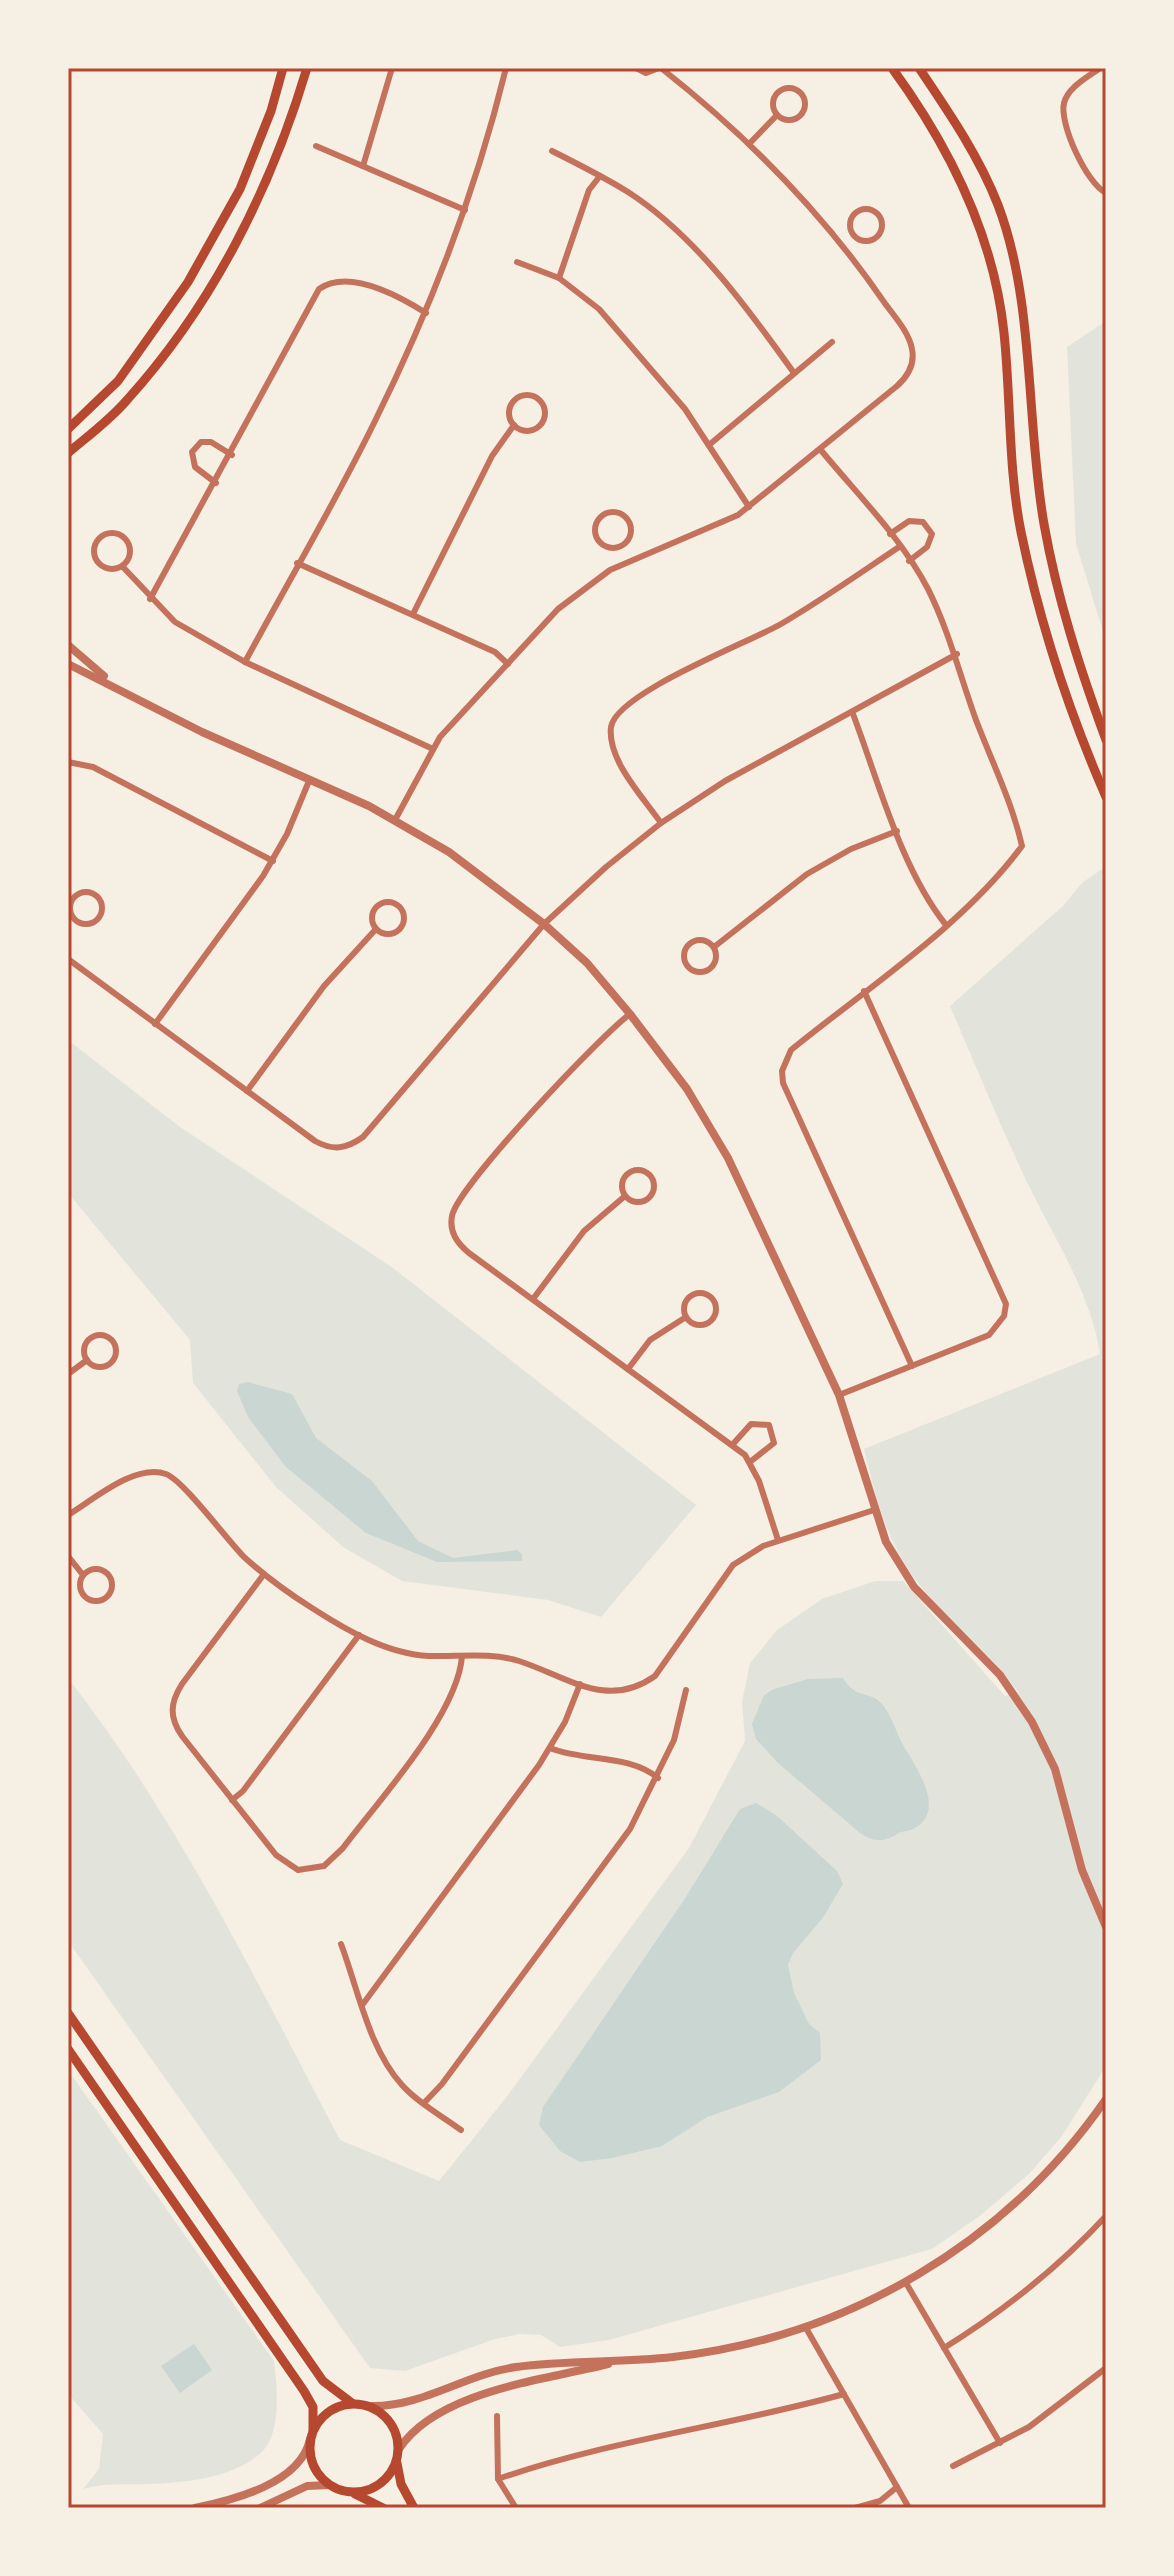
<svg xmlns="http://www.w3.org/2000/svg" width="1174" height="2576" font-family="'Varela Round',sans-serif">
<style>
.green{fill:#e2e4dc}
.water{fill:#c9d6d2}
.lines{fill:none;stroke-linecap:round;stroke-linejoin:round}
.minor{stroke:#c5725c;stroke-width:6}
.tertiary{stroke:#c5725c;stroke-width:8}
.secondary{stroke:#b5482f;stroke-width:9}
.neatline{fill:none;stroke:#b5482f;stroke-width:3}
</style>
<rect width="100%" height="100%" fill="#f6efe4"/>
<g class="green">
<polygon points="1106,321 1106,641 1076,544 1067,347"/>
<path d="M1106,866V2066L1062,2136L1030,2173L981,2215L932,2249L609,2340L560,2347L541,2335L520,2334L495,2339L405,2371L370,2368L68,1941V1678C178,1819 257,1982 340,2140L439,2181L505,2099L689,1848L745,1741L742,1702L750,1663L777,1630L822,1599L875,1581H903L1005,1696L1018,1692C990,1651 949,1623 919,1584C887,1544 876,1498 864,1449L1100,1354C1090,1290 1053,1237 1026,1180C999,1123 975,1064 950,1006L1063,906L1082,883Z"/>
<polygon points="68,1040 180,1127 393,1268 696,1505 601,1617 548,1600 402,1581 343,1547 276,1487 193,1383 190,1340 68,1193"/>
<path d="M68,2070L274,2361C277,2385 281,2426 266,2447C243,2477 186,2483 150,2484C127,2485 106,2482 83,2489L99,2469L103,2434L68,2394Z"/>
</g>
<g class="water">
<polygon points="248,1382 292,1394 316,1438 372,1481 418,1541 453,1558 517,1550 522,1554 522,1561 437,1562 366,1533 286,1467 248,1417 237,1391 239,1384"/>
<path d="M843,1678C856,1700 870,1690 882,1704C891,1715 896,1731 902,1743C913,1763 951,1813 911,1830C907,1831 903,1831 899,1833C885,1842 875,1843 860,1833L778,1763L756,1739L752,1724L764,1695L774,1689L808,1679Z"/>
<polygon points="756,1803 776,1815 837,1871 843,1884 822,1919 793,1953 788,1965 794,1993 809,2024 820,2033 821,2060 779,2092 707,2117 662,2146 612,2158 580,2162 560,2151 539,2125 543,2107 684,1900 740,1809"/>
<polygon points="194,2344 212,2370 180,2393 161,2366"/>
</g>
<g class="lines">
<g class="minor">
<polyline points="636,68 646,73 659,68"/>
<path d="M1100,68C1088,77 1068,87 1064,103C1059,124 1087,184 1106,193"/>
<circle cx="789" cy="104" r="16"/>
<polyline points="749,144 777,115"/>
<polyline points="316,146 465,210"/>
<path d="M552,151C578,164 604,177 628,192C695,235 749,310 794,373"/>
<polyline points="363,166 392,68"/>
<circle cx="866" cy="225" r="16"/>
<polyline points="517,262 559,278 599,309 685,409 749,507"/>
<polyline points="559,278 589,190 600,176"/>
<circle cx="527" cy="413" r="18"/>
<polyline points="709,445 832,342"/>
<path d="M820,449C856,493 901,537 928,589C949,631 960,676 976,720C992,762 1012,802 1022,846C964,925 867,988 791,1050L782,1071L783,1083L912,1366"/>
<polyline points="216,483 195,467 192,452 201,442 211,442 232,455"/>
<circle cx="613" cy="530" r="18"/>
<circle cx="112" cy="551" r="18"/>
<polyline points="890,534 909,521 923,522 932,534 927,547 909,561"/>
<polyline points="297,563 495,652 508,664"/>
<polyline points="122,566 175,622 245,662 433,749"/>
<path d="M150,599L319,289C349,268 399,296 426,313"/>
<polyline points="413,614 492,456 514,425"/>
<path d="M245,662C288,582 335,503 375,421C431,308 476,191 506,68"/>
<path d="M853,714C878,780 901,869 946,925"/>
<polyline points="68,762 93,767 273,861"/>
<path d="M395,820L440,737L558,609L610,570L738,515L897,386C907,377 915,364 912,349C909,332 894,316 884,302C823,213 746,135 661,68"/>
<path d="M661,823C643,797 607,760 611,727C616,693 750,642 781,624C822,600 860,573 899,547"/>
<circle cx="86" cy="908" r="16"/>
<circle cx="388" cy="918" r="16"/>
<circle cx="700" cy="956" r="16"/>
<polyline points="714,947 807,874 851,849 897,831"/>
<path d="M68,959L315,1141C333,1151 346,1149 363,1137L544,924L606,867L661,823L725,781L957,654"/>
<path d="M630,1014C601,1035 457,1187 452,1216C449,1232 457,1243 469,1253L745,1455L759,1481L778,1540"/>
<polyline points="155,1024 263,876 287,834 309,781"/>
<polyline points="247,1091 324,986 376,929"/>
<circle cx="638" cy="1186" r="16"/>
<circle cx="700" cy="1309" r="16"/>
<polyline points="533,1299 584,1231 625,1196"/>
<circle cx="100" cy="1351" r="16"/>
<polyline points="628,1369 650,1340 686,1317"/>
<polyline points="68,1374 87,1360"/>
<polyline points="839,1395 989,1335 1004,1316 1006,1304 864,991"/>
<polyline points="733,1444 751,1424 769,1425 774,1443 750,1462"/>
<path d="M68,1515C93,1500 135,1463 166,1474C183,1480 227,1540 244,1557C265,1576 288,1593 312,1608C346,1630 387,1654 429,1656C459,1657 490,1652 519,1661C568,1677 607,1710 655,1676L733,1565L763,1546L874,1510"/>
<polyline points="68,1556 83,1575"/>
<circle cx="96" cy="1585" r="16"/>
<path d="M264,1574L182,1684C170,1703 169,1717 182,1736L276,1855L298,1870L324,1866L343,1848C379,1800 458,1714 462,1656"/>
<path d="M550,1748C585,1762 629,1754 658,1778"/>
<polyline points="232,1800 243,1791 359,1635"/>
<path d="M341,1944C358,1989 369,2049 402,2085C418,2103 442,2116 461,2130"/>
<polyline points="363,2004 539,1765 565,1722 580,1684"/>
<polyline points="424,2103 442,2084 630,1829 674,1740 686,1690"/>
<polyline points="906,2283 1000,2443"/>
<polyline points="806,2328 909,2508"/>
<path d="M944,2348C1005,2310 1058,2268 1106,2216"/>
<polyline points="497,2416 498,2479 516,2508"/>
<polyline points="953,2466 1029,2427 1106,2368"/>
<path d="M498,2479C610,2440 729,2426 844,2394"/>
<polyline points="855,2508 880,2501 897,2487"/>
<polyline points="1103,2508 1106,2506"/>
</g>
<g class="tertiary">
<polyline points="68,645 104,676"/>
<polyline points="68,664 202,732 369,806 449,852 544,924 587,963 630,1014 687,1089 728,1158 839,1395 886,1542 914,1587 1000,1675 1032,1722 1055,1769 1082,1870 1106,1927"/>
<path d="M371,2406C423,2407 465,2374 516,2367C568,2360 620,2363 673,2357C847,2337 1006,2244 1106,2099"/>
<path d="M399,2449C437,2391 544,2380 608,2364"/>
<path d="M195,2508C234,2500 301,2483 310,2439"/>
<polyline points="260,2508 307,2486 329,2485"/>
</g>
<g class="secondary">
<path d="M892,68C949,146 994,236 1004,333C1011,399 1008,467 1021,532C1040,624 1069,712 1106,797"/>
<path d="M919,68C948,111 979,156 998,205C1035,302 1026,423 1044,524C1057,598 1080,669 1106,740"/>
<polyline points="68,429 118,381 188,282 240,189 271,111 283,68"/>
<path d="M68,453C88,436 110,420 127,400C212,306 271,189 307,68"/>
<polyline points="68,2013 323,2381 352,2403"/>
<polyline points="68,2049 304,2391 313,2407 313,2430"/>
<circle cx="354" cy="2448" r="44"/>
<polyline points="397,2463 401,2484 414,2508"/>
<polyline points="355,2494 383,2508"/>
</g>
</g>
<rect width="1174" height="2576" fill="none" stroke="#f6efe4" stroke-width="140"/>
<rect x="70" y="70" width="1034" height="2436" class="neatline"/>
</svg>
